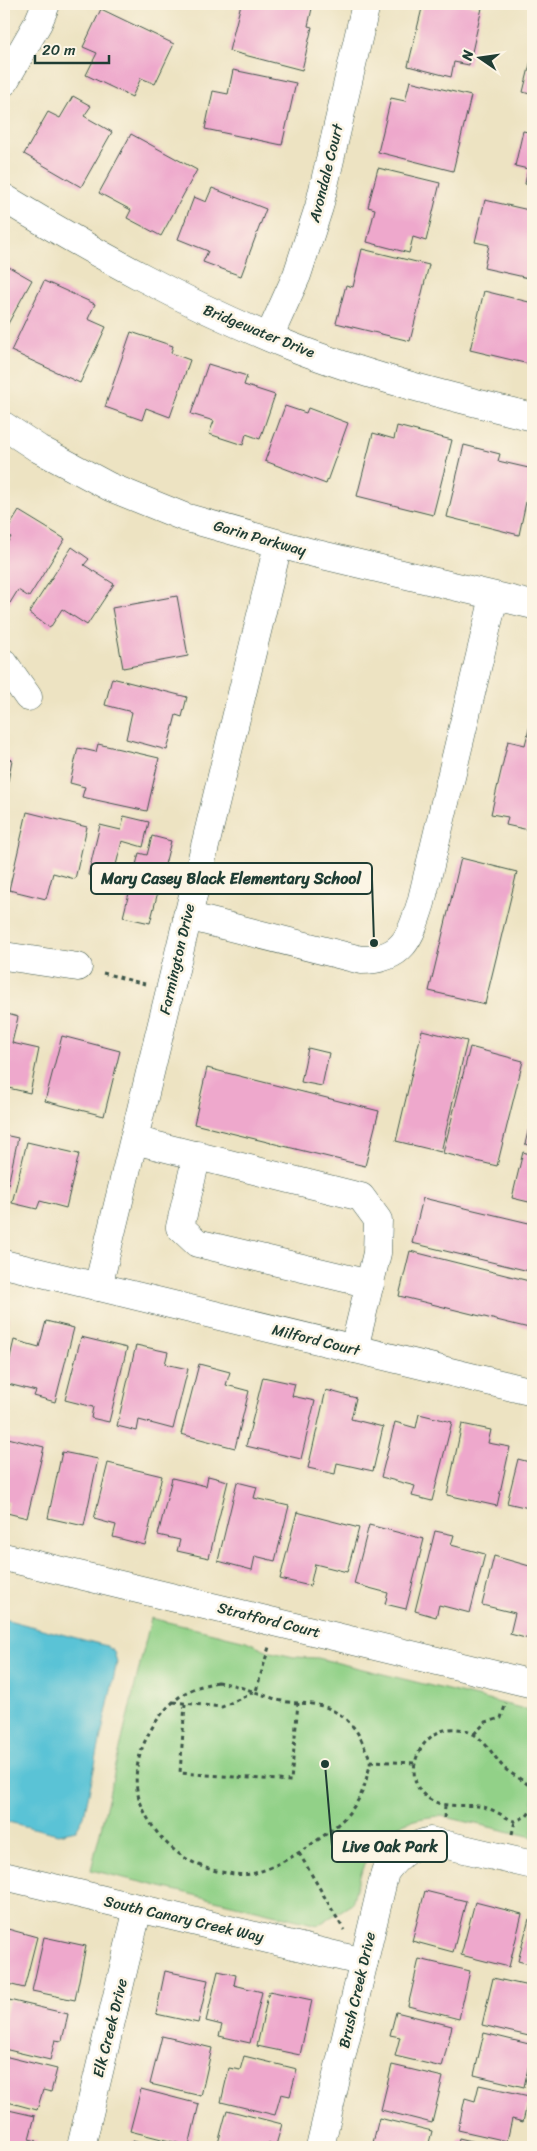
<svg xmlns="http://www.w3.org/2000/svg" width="537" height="2151" font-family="Sriracha,sans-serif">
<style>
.green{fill:#92d188;stroke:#58875e}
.water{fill:#5ac3d6;stroke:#3c8085}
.building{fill:#eea8cc}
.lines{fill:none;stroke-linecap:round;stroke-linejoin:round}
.minor-casing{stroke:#3e5649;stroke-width:29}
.path{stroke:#3e5649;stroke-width:3;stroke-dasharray:4 4;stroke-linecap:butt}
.minor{stroke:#fff;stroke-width:28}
.labels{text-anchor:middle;stroke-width:5;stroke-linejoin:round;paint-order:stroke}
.street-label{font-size:15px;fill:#1f3d34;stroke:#fcf5e5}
.leader{fill:none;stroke:#1f3d34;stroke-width:2}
.callout-dot{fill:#1f3d34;stroke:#fcf5e5;stroke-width:2}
.callout{fill:#fcf5e5;stroke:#1f3d34;stroke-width:2}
.callout-label{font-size:16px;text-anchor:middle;font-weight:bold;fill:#1f3d34}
</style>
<rect width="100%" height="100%" fill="#fcf5e5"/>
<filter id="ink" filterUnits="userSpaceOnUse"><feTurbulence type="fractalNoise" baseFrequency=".02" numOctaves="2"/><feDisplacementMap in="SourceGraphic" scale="10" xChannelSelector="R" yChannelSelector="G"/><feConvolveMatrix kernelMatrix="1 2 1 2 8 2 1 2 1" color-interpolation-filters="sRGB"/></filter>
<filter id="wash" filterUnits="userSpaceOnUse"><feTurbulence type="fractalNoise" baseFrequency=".0096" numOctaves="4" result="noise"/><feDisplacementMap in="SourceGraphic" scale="20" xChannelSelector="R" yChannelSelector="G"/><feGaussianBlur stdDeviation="1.12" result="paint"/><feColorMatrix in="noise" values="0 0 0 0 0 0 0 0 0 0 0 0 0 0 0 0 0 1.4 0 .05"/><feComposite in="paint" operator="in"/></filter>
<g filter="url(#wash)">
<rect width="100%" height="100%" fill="#ede3c2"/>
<path class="green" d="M151,1618L246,1641L271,1652L294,1657L318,1658L533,1711V1837L441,1816C379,1820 365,1850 352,1904L318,1925L91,1870Z"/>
<polygon class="water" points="4,1619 107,1646 114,1652 117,1662 84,1816 76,1830 58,1834 4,1821"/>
<g id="blocks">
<g class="building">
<polygon points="241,4 313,4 308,26 312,27 302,70 229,51"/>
<polygon points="423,4 463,4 482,8 469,65 454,62 451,77 408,66"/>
<polygon points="101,9 174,44 155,84 141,78 132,97 86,75 97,53 83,47"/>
<polygon points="533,52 533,95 523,92"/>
<polygon points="233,70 296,83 282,145 205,129 213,91 228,94"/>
<polygon points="410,81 471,96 453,171 378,152 391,98 405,101"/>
<polygon points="73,96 91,106 84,116 112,132 81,187 24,154 48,112 60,118"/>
<polygon points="523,131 533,133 533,186 525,184 528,169 515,166"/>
<polygon points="131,134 197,170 161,236 127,218 131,210 99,193"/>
<polygon points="378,168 440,183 426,241 413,237 409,253 367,242 375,209 368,207"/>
<polygon points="212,188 266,209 241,276 203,262 208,251 178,239 194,197 206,202"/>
<polygon points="485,200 533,211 533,279 484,268 489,245 475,242"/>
<polygon points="362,249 429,265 410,341 336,323 346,285 353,287"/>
<polygon points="4,264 32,280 4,331"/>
<polygon points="44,281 95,304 88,319 106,327 80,383 11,351"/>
<polygon points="484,291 533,303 533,365 470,350"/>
<polygon points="131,332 173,346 171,353 190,360 170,417 146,408 142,420 105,407"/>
<polygon points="208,364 247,376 244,385 275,395 260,439 246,434 243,445 209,434 214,421 191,414"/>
<polygon points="285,406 306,413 308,408 348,423 326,484 265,461"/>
<polygon points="397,426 452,440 433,515 357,496 373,433 394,439"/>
<polygon points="464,445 500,454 498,461 533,469 519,535 447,517"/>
<polygon points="19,511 65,539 29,597 18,590 10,603 4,599 4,548 11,537 5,534"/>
<polygon points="72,547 89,559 84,565 114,584 87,625 62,609 50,628 29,613"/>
<polygon points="177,596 188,656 123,668 112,608"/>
<polygon points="112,678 187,697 182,717 176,715 167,750 126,739 132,712 105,705"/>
<polygon points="530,725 533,726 533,831 506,825 508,817 491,814 508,741 525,745"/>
<polygon points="98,744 159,758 147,811 82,797 85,787 70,783 78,748 96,752"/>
<polygon points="4,758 12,760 8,781 4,780"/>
<polygon points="27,812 87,827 75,879 53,873 46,899 9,890"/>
<polygon points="124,816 149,822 143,847 122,841 112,881 88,875 100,825 121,830"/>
<polygon points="152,836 171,841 150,923 123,917 139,853 147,855"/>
<polygon points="461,858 517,872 485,1004 429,991"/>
<polygon points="4,1013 18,1017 12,1043 39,1049 30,1093 4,1087"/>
<polygon points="422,1030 467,1041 441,1152 396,1141"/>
<polygon points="62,1036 120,1051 104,1116 45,1101"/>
<polygon points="470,1047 523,1061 497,1166 443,1153"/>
<polygon points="308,1048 329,1053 322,1086 301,1082"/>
<polygon points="207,1068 379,1111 365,1166 194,1124"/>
<polygon points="533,1111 533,1146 525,1144"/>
<polygon points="4,1135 18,1138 5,1199 4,1199"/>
<polygon points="27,1142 79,1154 66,1208 40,1201 37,1209 12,1203"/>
<polygon points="523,1152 533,1155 533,1203 512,1198"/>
<polygon points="423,1198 533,1224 533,1272 412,1243"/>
<polygon points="410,1251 533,1282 533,1329 399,1296"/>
<polygon points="4,1316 9,1318 4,1336"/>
<polygon points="46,1321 74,1328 55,1402 34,1396 36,1391 4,1383 14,1340 39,1347"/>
<polygon points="81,1337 127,1348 109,1422 91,1418 93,1407 65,1400"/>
<polygon points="136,1345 168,1352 165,1364 188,1369 173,1429 139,1420 137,1431 117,1426"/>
<polygon points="199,1364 230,1372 226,1385 249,1391 235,1448 181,1434"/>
<polygon points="263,1377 295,1384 292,1396 315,1401 301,1459 246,1446"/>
<polygon points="326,1390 356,1398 351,1419 383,1427 373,1471 337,1463 335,1474 308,1468"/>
<polygon points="419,1414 452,1422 432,1501 412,1496 415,1486 381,1477 395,1422 416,1428"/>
<polygon points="462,1424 491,1430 488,1443 510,1447 497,1506 447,1495"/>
<polygon points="4,1437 44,1447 27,1518 7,1513 9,1502 4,1500"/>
<polygon points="62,1452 98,1459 84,1526 48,1518"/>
<polygon points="518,1459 533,1463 533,1509 507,1503"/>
<polygon points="108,1463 162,1476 145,1545 113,1537 116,1525 94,1519"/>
<polygon points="208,1476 228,1481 209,1558 177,1551 180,1540 158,1535 172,1478 206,1486"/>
<polygon points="237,1482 257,1487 254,1498 289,1506 275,1561 255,1556 252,1570 218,1561"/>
<polygon points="297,1512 359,1528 347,1572 315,1564 310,1586 280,1579"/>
<polygon points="369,1525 424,1539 406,1609 385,1604 388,1593 354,1584"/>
<polygon points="435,1531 454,1535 451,1545 485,1554 470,1613 439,1605 436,1617 415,1611"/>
<polygon points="494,1556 533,1567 533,1640 510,1634 515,1613 482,1605"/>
<polygon points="425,1891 466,1901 453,1952 412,1941"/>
<polygon points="475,1902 522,1914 509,1967 461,1955"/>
<polygon points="529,1919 533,1920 533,1965 518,1961"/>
<polygon points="4,1928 37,1937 24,1988 4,1983"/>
<polygon points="44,1937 86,1946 75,2000 32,1991"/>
<polygon points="419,1959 470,1971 459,2019 408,2006"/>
<polygon points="165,1971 208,1980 198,2023 156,2014"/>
<polygon points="218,1971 236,1975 234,1985 262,1992 250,2043 219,2036 222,2025 206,2021"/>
<polygon points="493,1978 533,1987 533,2037 482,2025"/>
<polygon points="269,1991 312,2000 300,2055 257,2046"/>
<polygon points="9,2000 68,2014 62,2041 55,2040 50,2060 4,2049 4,2023"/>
<polygon points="396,2012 452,2026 442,2067 395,2056 400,2037 390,2035"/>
<polygon points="484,2033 533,2045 524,2087 474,2075"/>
<polygon points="162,2036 212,2048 201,2096 150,2084"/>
<polygon points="4,2056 57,2069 51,2092 43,2090 37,2110 4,2101"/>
<polygon points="244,2056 297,2069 290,2096 281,2094 275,2115 221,2102 229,2068 240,2070"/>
<polygon points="392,2065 443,2077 432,2123 381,2110"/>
<polygon points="479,2085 529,2096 523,2122 512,2119 507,2141 458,2130 465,2098 475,2101"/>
<polygon points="141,2089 199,2104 189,2146 130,2131"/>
<polygon points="4,2109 35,2116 29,2139 37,2141 35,2147 4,2147"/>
<polygon points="227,2110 282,2124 276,2145 269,2143 268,2147 217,2147"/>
<polygon points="379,2118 432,2131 428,2147 372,2147"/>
<polygon points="459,2138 497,2147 457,2147"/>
<polygon points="133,2141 156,2147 132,2147"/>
</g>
</g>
</g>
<g filter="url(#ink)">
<use href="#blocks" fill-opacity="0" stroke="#3e5649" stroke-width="1"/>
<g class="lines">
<g class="minor-casing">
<g id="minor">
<polyline points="4,82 38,23 46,4"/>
<path d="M4,198C96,254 190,306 290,346C369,377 451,397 533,417"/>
<polyline points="269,337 297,275 319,207 366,4"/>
<polyline points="4,426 39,449 110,487 184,517 305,551 533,605"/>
<polyline points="4,663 28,697"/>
<path d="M187,916L361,960C403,960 410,938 421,903L494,597"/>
<polyline points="4,956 78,967"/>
<polyline points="134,1140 361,1197 378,1220 377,1253 354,1349"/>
<polyline points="197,1155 180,1227 197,1243 370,1284"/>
<polyline points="4,1264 533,1392"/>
<polyline points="98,1287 278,545"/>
<polyline points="4,1557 533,1684"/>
<polyline points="4,1876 364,1962"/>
<polyline points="81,2147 138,1908"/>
<path d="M320,2147L385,1872C398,1855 409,1846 430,1841L533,1865"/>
</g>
</g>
<g class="path">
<polyline points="103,973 145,984"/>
<path d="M217,1682C239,1685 257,1693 278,1700C295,1705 314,1701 330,1709C345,1716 357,1728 363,1744C365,1749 370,1756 370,1761C371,1765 368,1772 367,1776C360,1811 334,1829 306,1848C291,1858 272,1868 255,1873C244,1876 233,1874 221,1872C184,1865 153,1838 140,1801C126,1764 153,1713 185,1693C195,1687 205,1685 217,1682Z"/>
<polyline points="173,1702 222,1707 256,1691 269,1647"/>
<polyline points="185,1704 180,1773 291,1781 298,1703"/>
<polyline points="474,1734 486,1722 501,1718 506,1703"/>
<polyline points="370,1761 415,1763"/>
<path d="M533,1791C528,1781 513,1776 504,1768C494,1757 486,1741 473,1734C427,1709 392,1779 431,1800C449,1810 468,1802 487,1808C497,1811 505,1818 515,1821L527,1816L533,1808"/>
<polyline points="444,1818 445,1806"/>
<polyline points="512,1834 515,1821"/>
<polyline points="299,1853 344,1930"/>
</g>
<use href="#minor" class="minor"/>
</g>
</g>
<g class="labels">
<g class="street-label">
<text transform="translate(326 173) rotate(-76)" y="5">Avondale Court</text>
<text transform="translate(259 331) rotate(22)" y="5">Bridgewater Drive</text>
<text transform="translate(260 538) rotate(16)" y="5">Garin Parkway</text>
<text transform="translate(177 959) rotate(-77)" y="5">Farmington Drive</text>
<text transform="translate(316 1340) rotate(14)" y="5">Milford Court</text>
<text transform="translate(269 1620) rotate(14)" y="5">Stratford Court</text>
<text transform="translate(184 1919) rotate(13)" y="5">South Canary Creek Way</text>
<text transform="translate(357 1990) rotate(-77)" y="5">Brush Creek Drive</text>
<text transform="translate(110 2028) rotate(-76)" y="5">Elk Creek Drive</text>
</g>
</g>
<path class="leader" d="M374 943L372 879M325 1764L332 1846"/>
<g class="callout-dot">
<circle cx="374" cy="943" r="5"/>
<circle cx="325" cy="1764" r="5"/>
</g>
<g class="callout">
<rect x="91" y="863" width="281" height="31" rx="5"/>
<rect x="332" y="1831" width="115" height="31" rx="5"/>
</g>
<g class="callout-label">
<text x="231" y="884">Mary Casey Black Elementary School</text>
<text x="390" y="1852">Live Oak Park</text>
</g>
<rect width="537" height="2151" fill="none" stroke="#fcf5e5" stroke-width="20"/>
<g transform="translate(480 58) rotate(283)" stroke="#fcf5e5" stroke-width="4" paint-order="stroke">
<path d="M0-4L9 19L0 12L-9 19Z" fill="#1f3d34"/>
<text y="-8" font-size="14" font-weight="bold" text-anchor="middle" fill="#1f3d34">N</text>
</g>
<path d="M35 55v8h74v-8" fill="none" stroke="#1f3d34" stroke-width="2.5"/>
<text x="42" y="55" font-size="15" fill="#1f3d34" stroke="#fcf5e5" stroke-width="4" paint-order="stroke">20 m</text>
</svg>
